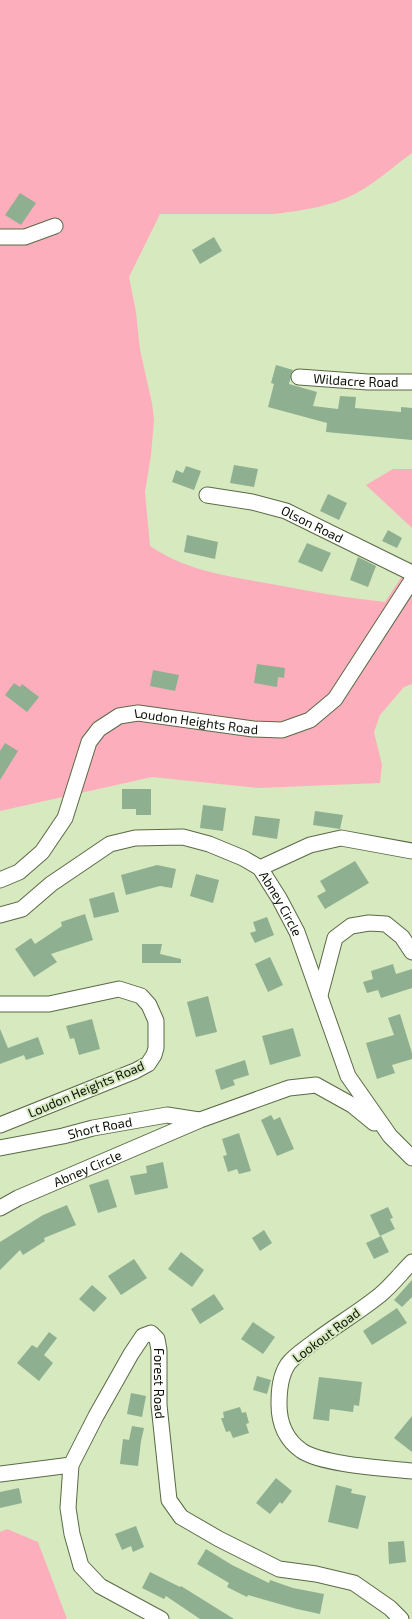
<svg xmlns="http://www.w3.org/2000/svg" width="412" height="1619" font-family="'Exo 2',sans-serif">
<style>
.green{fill:#fdaebc}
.building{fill:#8eb091}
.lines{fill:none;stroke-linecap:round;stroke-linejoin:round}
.minor-casing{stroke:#5a6a45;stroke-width:17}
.minor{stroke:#fff;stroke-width:15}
.labels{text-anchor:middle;stroke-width:4;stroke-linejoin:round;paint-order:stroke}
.street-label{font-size:13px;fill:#0b1104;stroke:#d6e9bf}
</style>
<rect width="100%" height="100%" fill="#d6e9bf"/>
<g class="green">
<path d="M0,0H412V153C395,165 378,181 360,191C335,206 301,211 273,214H160L129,277L136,312L140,350L152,403L154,420L151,455L145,492L150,546C187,571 227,576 271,584C309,591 346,598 385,602L412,561V684L404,687L380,715L374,732L382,765L380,783L258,788L152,777L0,811Z"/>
<polygon points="393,469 412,469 412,528 366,485"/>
<polygon points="7,1529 38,1542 67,1619 0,1619 0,1532"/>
</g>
<g class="building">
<polygon points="20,193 36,203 21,225 5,215"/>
<polygon points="214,237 222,251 200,264 192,250"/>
<polygon points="276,365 293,370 289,384 317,392 313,406 338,409 340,396 356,397 355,408 401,412 401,407 412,408 412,440 326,432 327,423 268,407 274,384 271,383"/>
<polygon points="234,465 258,469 254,487 230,483"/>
<polygon points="186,466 201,471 194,490 172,482 176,470 183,473"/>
<polygon points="328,494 347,503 339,520 320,511"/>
<polygon points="388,530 402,538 397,548 382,541"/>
<polygon points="187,535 218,542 215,559 184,552"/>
<polygon points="307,543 331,553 322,572 298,562"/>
<polygon points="358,557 376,566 368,587 350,580"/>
<polygon points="257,664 285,668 284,678 278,677 277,687 254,683"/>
<polygon points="153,670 179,675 175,691 150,686"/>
<polygon points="14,683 20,687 22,684 39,697 27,712 5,695"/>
<polygon points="5,743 18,751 0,780 0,751"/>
<polygon points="122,789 151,789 151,815 136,815 136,809 122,809"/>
<polygon points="203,805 226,808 223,831 200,828"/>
<polygon points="315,811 343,815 340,829 313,825"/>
<polygon points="255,816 280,819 277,839 252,835"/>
<polygon points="355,861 369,883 325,909 317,896 326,891 320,881"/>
<polygon points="157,865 176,869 172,888 160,886 126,895 121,875"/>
<polygon points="196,874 219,880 213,903 190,896"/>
<polygon points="114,892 119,912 94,918 89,899"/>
<polygon points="85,914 93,940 51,954 57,962 34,977 15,949 31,938 35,944 62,926 61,922"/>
<polygon points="267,917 274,935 255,943 250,933 256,931 253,922"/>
<polygon points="142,944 162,944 160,954 181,959 181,963 142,963"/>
<polygon points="270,957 283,985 268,992 255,964"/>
<polygon points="393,964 396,974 412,969 412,988 381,998 378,990 367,993 363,982 373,979 371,971"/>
<polygon points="208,996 217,1032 196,1037 187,1002"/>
<polygon points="400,1014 412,1053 412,1059 392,1065 395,1073 377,1079 366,1043 394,1035 388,1018"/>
<polygon points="92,1019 100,1049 79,1055 74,1038 70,1039 66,1026"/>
<polygon points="293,1028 301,1056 270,1065 262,1036"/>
<polygon points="0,1029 8,1048 38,1037 44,1054 26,1060 24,1055 0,1064"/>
<polygon points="245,1060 249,1075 233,1080 235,1085 221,1090 215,1070"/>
<polygon points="271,1115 274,1120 280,1117 294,1149 277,1156 261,1120"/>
<polygon points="239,1133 251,1171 239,1174 237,1169 228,1172 223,1156 227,1155 222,1139"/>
<polygon points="163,1162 168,1188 135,1195 130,1176 147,1173 146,1166"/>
<polygon points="108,1179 117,1207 98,1213 89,1185"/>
<polygon points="67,1205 76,1225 44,1238 45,1241 23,1255 20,1250 0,1270 0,1242 43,1215"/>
<polygon points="388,1207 393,1218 390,1219 395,1229 380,1236 370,1215"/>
<polygon points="264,1230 272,1243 260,1251 252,1238"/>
<polygon points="381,1236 389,1252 374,1259 366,1243"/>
<polygon points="181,1252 204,1270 192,1287 168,1269"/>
<polygon points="134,1259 147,1278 121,1295 108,1276"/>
<polygon points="412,1280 412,1297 402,1307 394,1300"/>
<polygon points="92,1285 107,1298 94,1312 79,1299"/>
<polygon points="214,1294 224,1309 200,1324 191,1309"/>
<polygon points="397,1308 407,1323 372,1345 363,1331"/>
<polygon points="253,1322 275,1337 263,1354 241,1339"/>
<polygon points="49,1332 57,1338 44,1355 53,1363 39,1381 17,1363 32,1345 37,1348"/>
<polygon points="257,1376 271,1380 267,1394 253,1390"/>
<polygon points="319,1377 362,1382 359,1406 354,1405 353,1412 330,1409 329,1421 313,1419"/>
<polygon points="131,1393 146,1396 142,1417 127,1414"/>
<polygon points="240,1407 242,1413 246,1412 249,1423 246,1424 249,1433 233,1438 230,1431 226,1432 221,1418 224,1418 223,1412"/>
<polygon points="412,1416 412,1452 394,1438"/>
<polygon points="132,1426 144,1428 141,1441 138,1466 120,1464 123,1439 129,1440"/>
<polygon points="276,1478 292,1491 282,1504 280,1502 270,1514 256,1503"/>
<polygon points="336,1485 352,1489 351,1493 366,1496 358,1529 328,1522"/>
<polygon points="19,1488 22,1503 0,1508 0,1492"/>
<polygon points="136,1526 144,1547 133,1552 131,1546 122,1550 115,1534"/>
<polygon points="404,1541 406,1562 389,1564 388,1542"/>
<polygon points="206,1549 232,1565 269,1583 270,1580 293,1588 324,1594 320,1614 297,1609 248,1595 247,1597 227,1587 229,1583 197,1564"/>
<polygon points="150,1572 180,1587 181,1586 234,1619 200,1619 166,1596 164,1599 142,1588"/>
</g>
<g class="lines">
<g class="minor-casing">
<g id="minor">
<polyline points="0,237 25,237 55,226"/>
<path id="s1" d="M299,377L368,382H412"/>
<path id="s2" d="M207,495L252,502L286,511L412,573"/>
<polyline points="260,868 310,845 341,838 412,851"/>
<path id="s3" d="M0,880L19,872L42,852L65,818L89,742L99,729L119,716L138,713L253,729L282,730L310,720L335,699L412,580"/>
<path id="s4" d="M0,915L22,909L51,884L110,844L135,838L183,837L209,844L243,858L260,868L279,898L297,932L348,1076L390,1136L412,1158"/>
<polyline points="320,995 335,938 351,926 369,923 386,924 402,937 412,952"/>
<polyline points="0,1004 49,1004 119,989 141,996 149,1005 156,1021 156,1048 154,1055 148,1064 135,1071 0,1125"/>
<path id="s5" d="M0,1148L63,1136L93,1128L167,1115L199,1120"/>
<path id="s6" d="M0,1208L18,1198L200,1120L289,1088L316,1085L352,1105L374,1123"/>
<path d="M412,1262C402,1272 392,1285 380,1295C359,1312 335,1326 314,1342C305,1349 295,1355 288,1364C280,1376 279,1390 279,1404C279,1423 286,1440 302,1451C324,1465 384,1468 412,1471"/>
<polyline points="0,1474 71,1465"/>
<path id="s7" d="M161,1619L100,1586L81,1566L72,1534L68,1508L71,1465L96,1416L131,1354L143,1336L151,1333L157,1339L159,1350V1405L169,1500L181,1517L219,1539L279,1569L316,1574L354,1583L390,1608L401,1619"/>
</g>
</g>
<use href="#minor" class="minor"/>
</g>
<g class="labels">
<g class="street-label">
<text dy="5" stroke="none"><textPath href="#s1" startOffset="57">Wildacre Road</textPath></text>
<text dy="5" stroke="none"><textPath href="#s2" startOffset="110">Olson Road</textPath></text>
<text dy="5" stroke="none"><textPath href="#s3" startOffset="290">Loudon Heights Road</textPath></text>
<text dy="5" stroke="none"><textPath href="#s4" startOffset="331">Abney Circle</textPath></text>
<text transform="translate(86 1089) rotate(-23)" y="5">Loudon Heights Road</text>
<text dy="5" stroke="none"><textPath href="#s5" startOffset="102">Short Road</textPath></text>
<text dy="5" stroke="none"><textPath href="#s6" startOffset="96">Abney Circle</textPath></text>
<text transform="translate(326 1335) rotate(-37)" y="5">Lookout Road</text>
<text dy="5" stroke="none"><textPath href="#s7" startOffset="409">Forest Road</textPath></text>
</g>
</g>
</svg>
